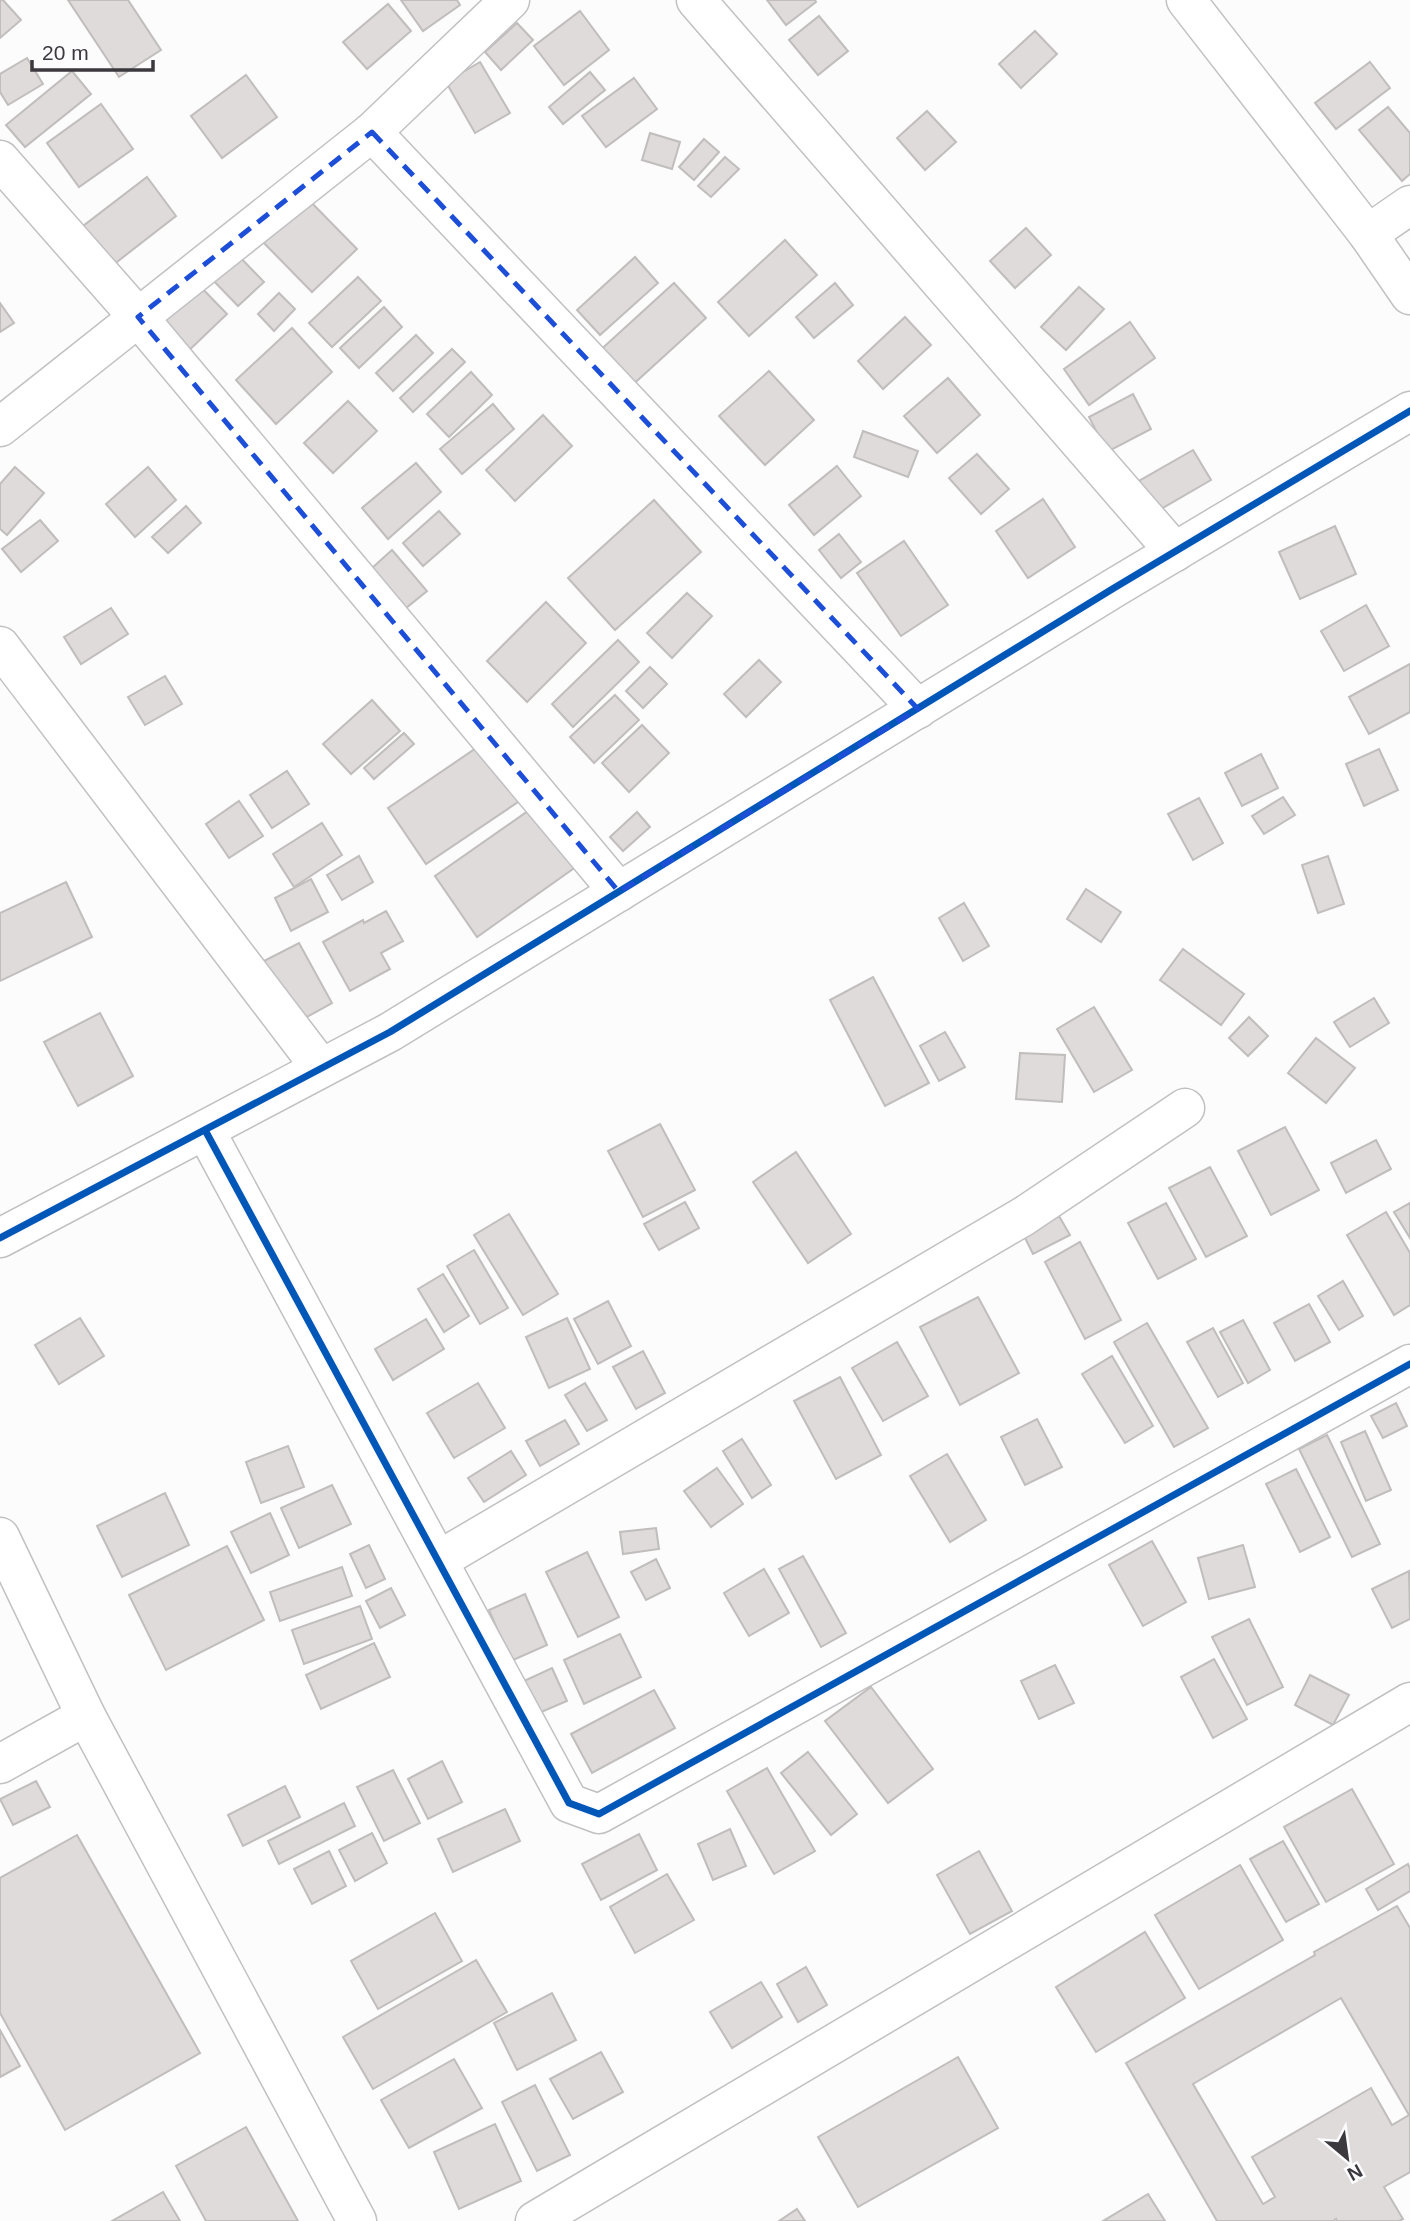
<svg xmlns="http://www.w3.org/2000/svg" width="1410" height="2221" font-family="Helvetica,sans-serif">
<style>
.building{fill:#dedbda;stroke:#c0bdbc;stroke-width:2;fill-rule:evenodd}
.lines{fill:none;stroke-linecap:round;stroke-linejoin:round}
.street-casing{stroke:#c1c0c3;stroke-width:41}
.street{stroke:#fff;stroke-width:38}
.cycleway-casing{stroke:#fcfbfe;stroke-width:11}
.cycleway{stroke:#0057b8;stroke-width:7}
.marked{fill:none;stroke:#1d4ed8;stroke-width:5;stroke-dasharray:14 9;stroke-linejoin:round}
</style>
<rect width="100%" height="100%" fill="#fcfcfd"/>
<g class="building">
<polygon points="0,0 3,0 21,20 0,38"/>
<polygon points="68,0 128,0 161,50 119,77"/>
<polygon points="401,0 457,0 460,5 423,31"/>
<polygon points="767,0 815,0 816,2 786,25"/>
<polygon points="388,4 411,31 367,69 343,42"/>
<polygon points="580,11 609,50 564,85 534,46"/>
<polygon points="819,16 848,51 818,75 789,40"/>
<polygon points="517,23 533,40 501,70 485,52"/>
<polygon points="1035,31 1057,54 1021,88 999,64"/>
<polygon points="27,58 43,84 8,105 0,92 0,74"/>
<polygon points="480,62 510,113 475,133 446,82"/>
<polygon points="1370,62 1390,88 1336,129 1315,103"/>
<polygon points="72,71 91,94 25,147 6,125"/>
<polygon points="590,72 605,90 563,124 549,107"/>
<polygon points="246,75 277,117 222,158 191,116"/>
<polygon points="634,78 657,109 606,147 582,116"/>
<polygon points="101,104 133,149 79,187 47,143"/>
<polygon points="1388,107 1410,133 1410,174 1402,181 1359,130"/>
<polygon points="927,111 956,142 925,170 897,138"/>
<polygon points="650,133 680,142 672,169 642,160"/>
<polygon points="704,139 719,152 694,180 679,167"/>
<polygon points="725,157 739,169 711,197 698,186"/>
<polygon points="147,177 176,216 113,265 83,226"/>
<polygon points="302,193 357,249 312,292 257,236"/>
<polygon points="1026,228 1051,255 1015,288 990,261"/>
<polygon points="785,240 817,275 749,336 718,302"/>
<polygon points="233,250 264,282 238,306 207,274"/>
<polygon points="635,257 658,283 600,335 577,310"/>
<polygon points="358,277 381,301 332,347 309,323"/>
<polygon points="193,279 227,314 182,357 148,321"/>
<polygon points="674,283 706,318 628,389 596,354"/>
<polygon points="835,283 853,305 814,338 796,317"/>
<polygon points="1079,287 1104,309 1066,350 1041,327"/>
<polygon points="279,293 295,309 274,331 258,314"/>
<polygon points="0,303 14,323 0,332"/>
<polygon points="384,307 402,327 359,368 340,348"/>
<polygon points="905,317 931,345 883,389 858,361"/>
<polygon points="1130,322 1155,358 1089,405 1064,369"/>
<polygon points="292,328 332,372 276,424 236,380"/>
<polygon points="416,335 433,353 393,391 376,373"/>
<polygon points="452,349 465,362 413,412 400,398"/>
<polygon points="769,371 814,420 765,465 719,416"/>
<polygon points="471,372 492,395 449,437 427,414"/>
<polygon points="948,378 980,415 937,453 904,416"/>
<polygon points="1133,394 1151,429 1107,452 1089,417"/>
<polygon points="348,401 377,431 333,473 304,443"/>
<polygon points="493,404 514,429 462,474 440,449"/>
<polygon points="543,415 572,446 515,501 486,470"/>
<polygon points="863,431 918,451 908,477 854,457"/>
<polygon points="1193,450 1211,480 1149,516 1132,485"/>
<polygon points="977,454 1009,489 981,514 949,478"/>
<polygon points="416,463 441,492 388,539 362,508"/>
<polygon points="837,466 861,496 814,535 789,505"/>
<polygon points="15,467 44,493 7,535 0,529 0,484"/>
<polygon points="148,467 176,500 135,537 106,504"/>
<polygon points="1043,499 1075,547 1028,578 996,531"/>
<polygon points="654,500 701,552 615,630 568,578"/>
<polygon points="186,506 201,523 168,553 152,537"/>
<polygon points="439,511 460,534 423,566 403,543"/>
<polygon points="40,520 58,541 21,572 2,549"/>
<polygon points="1335,526 1356,574 1300,599 1279,552"/>
<polygon points="839,534 861,562 841,578 819,550"/>
<polygon points="904,541 948,605 901,636 857,573"/>
<polygon points="392,550 427,591 406,608 372,568"/>
<polygon points="687,593 712,616 672,658 647,633"/>
<polygon points="546,602 586,643 527,702 487,661"/>
<polygon points="1366,605 1389,646 1344,671 1321,631"/>
<polygon points="111,608 128,634 81,664 64,637"/>
<polygon points="618,640 639,662 573,727 552,704"/>
<polygon points="759,660 781,682 746,717 724,694"/>
<polygon points="1410,664 1410,712 1369,734 1349,697"/>
<polygon points="650,667 667,684 643,708 626,691"/>
<polygon points="165,676 182,704 145,725 128,697"/>
<polygon points="615,695 639,720 594,763 570,737"/>
<polygon points="372,700 400,731 351,774 323,744"/>
<polygon points="642,725 669,753 629,792 602,763"/>
<polygon points="404,733 414,744 374,779 364,768"/>
<polygon points="488,740 527,796 426,864 388,808"/>
<polygon points="1379,749 1398,790 1364,806 1346,764"/>
<polygon points="1261,754 1278,788 1242,806 1225,773"/>
<polygon points="287,771 309,804 272,828 250,795"/>
<polygon points="1283,797 1295,815 1264,834 1252,816"/>
<polygon points="1199,798 1223,843 1193,860 1168,814"/>
<polygon points="239,801 263,836 229,858 206,824"/>
<polygon points="538,804 580,864 477,937 435,876"/>
<polygon points="637,812 650,827 623,851 610,837"/>
<polygon points="322,823 342,855 294,887 273,854"/>
<polygon points="359,856 373,882 342,900 327,875"/>
<polygon points="1328,856 1344,904 1318,913 1302,865"/>
<polygon points="311,879 328,912 291,931 275,898"/>
<polygon points="66,882 92,937 0,981 0,913"/>
<polygon points="1086,889 1121,912 1101,942 1067,919"/>
<polygon points="964,903 989,946 963,961 939,918"/>
<polygon points="386,911 403,941 381,953 390,969 350,991 323,942 363,920 364,923"/>
<polygon points="299,943 332,1003 296,1023 264,961"/>
<polygon points="1183,949 1244,994 1221,1025 1160,980"/>
<polygon points="873,977 929,1083 885,1106 830,1000"/>
<polygon points="1374,998 1389,1023 1350,1047 1334,1022"/>
<polygon points="1094,1007 1132,1070 1094,1092 1057,1029"/>
<polygon points="100,1013 133,1076 78,1106 44,1042"/>
<polygon points="1249,1017 1268,1036 1248,1056 1229,1038"/>
<polygon points="945,1032 965,1067 939,1081 920,1046"/>
<polygon points="1316,1038 1355,1068 1326,1103 1288,1073"/>
<polygon points="1020,1053 1065,1055 1062,1102 1016,1099"/>
<polygon points="660,1124 695,1190 643,1217 608,1151"/>
<polygon points="1285,1127 1319,1190 1271,1215 1238,1151"/>
<polygon points="1376,1140 1391,1169 1346,1193 1331,1163"/>
<polygon points="796,1152 851,1234 808,1263 753,1182"/>
<polygon points="1210,1167 1247,1236 1206,1257 1169,1188"/>
<polygon points="685,1202 699,1228 659,1250 644,1224"/>
<polygon points="1166,1203 1196,1259 1158,1279 1128,1223"/>
<polygon points="1410,1203 1410,1238 1394,1212"/>
<polygon points="1386,1212 1410,1253 1410,1305 1394,1315 1347,1235"/>
<polygon points="509,1214 558,1294 523,1315 474,1235"/>
<polygon points="1059,1216 1070,1235 1033,1254 1024,1236"/>
<polygon points="1080,1242 1121,1320 1085,1339 1045,1262"/>
<polygon points="474,1250 508,1308 480,1324 447,1266"/>
<polygon points="443,1274 469,1316 444,1332 418,1289"/>
<polygon points="1343,1281 1363,1316 1339,1330 1318,1296"/>
<polygon points="978,1297 1019,1373 960,1405 920,1327"/>
<polygon points="608,1301 631,1346 598,1364 574,1319"/>
<polygon points="1309,1304 1330,1342 1295,1361 1274,1323"/>
<polygon points="80,1318 104,1356 59,1384 35,1345"/>
<polygon points="567,1318 590,1369 549,1388 526,1337"/>
<polygon points="426,1319 444,1349 393,1380 375,1349"/>
<polygon points="1243,1320 1270,1370 1248,1383 1220,1332"/>
<polygon points="1147,1323 1208,1428 1174,1447 1114,1342"/>
<polygon points="1213,1328 1243,1383 1218,1397 1187,1342"/>
<polygon points="897,1342 928,1396 883,1421 852,1368"/>
<polygon points="643,1351 665,1393 636,1409 613,1367"/>
<polygon points="1112,1356 1153,1426 1125,1443 1082,1374"/>
<polygon points="840,1377 881,1455 836,1479 794,1401"/>
<polygon points="478,1383 505,1428 454,1458 427,1413"/>
<polygon points="585,1383 607,1420 587,1431 565,1395"/>
<polygon points="1396,1403 1407,1426 1383,1438 1371,1416"/>
<polygon points="1037,1419 1062,1467 1025,1485 1001,1437"/>
<polygon points="565,1420 579,1444 540,1466 526,1441"/>
<polygon points="1365,1431 1391,1490 1366,1501 1341,1442"/>
<polygon points="1327,1435 1380,1544 1352,1557 1299,1449"/>
<polygon points="742,1439 771,1485 752,1498 723,1451"/>
<polygon points="288,1446 304,1487 261,1503 246,1462"/>
<polygon points="511,1451 526,1475 484,1502 468,1478"/>
<polygon points="947,1454 986,1520 950,1542 910,1476"/>
<polygon points="717,1468 743,1504 711,1527 684,1491"/>
<polygon points="1296,1469 1330,1537 1300,1552 1266,1484"/>
<polygon points="332,1485 351,1524 299,1548 281,1508"/>
<polygon points="165,1493 189,1545 122,1577 97,1526"/>
<polygon points="270,1513 289,1555 251,1573 231,1532"/>
<polygon points="656,1528 659,1549 623,1554 620,1532"/>
<polygon points="1152,1541 1186,1602 1143,1626 1109,1565"/>
<polygon points="369,1545 385,1579 366,1588 350,1554"/>
<polygon points="1243,1545 1255,1587 1209,1599 1198,1558"/>
<polygon points="227,1546 264,1620 166,1670 129,1595"/>
<polygon points="587,1552 619,1617 578,1637 546,1572"/>
<polygon points="803,1556 846,1633 821,1647 779,1569"/>
<polygon points="656,1559 670,1588 646,1600 631,1572"/>
<polygon points="342,1567 352,1596 280,1621 270,1592"/>
<polygon points="764,1569 789,1613 749,1636 724,1593"/>
<polygon points="1409,1571 1410,1619 1392,1628 1372,1589"/>
<polygon points="391,1588 405,1615 380,1628 366,1601"/>
<polygon points="525,1594 547,1645 511,1661 489,1610"/>
<polygon points="360,1606 372,1639 304,1664 292,1630"/>
<polygon points="1249,1619 1283,1687 1247,1705 1212,1637"/>
<polygon points="620,1634 641,1677 584,1704 564,1660"/>
<polygon points="374,1643 390,1677 321,1709 306,1675"/>
<polygon points="1214,1659 1247,1719 1213,1738 1181,1677"/>
<polygon points="1055,1665 1074,1703 1039,1719 1021,1681"/>
<polygon points="552,1668 567,1701 539,1713 524,1681"/>
<polygon points="1310,1675 1349,1695 1333,1725 1295,1705"/>
<polygon points="871,1687 933,1769 888,1803 825,1721"/>
<polygon points="654,1690 675,1728 592,1773 571,1734"/>
<polygon points="808,1752 857,1814 831,1835 781,1773"/>
<polygon points="442,1761 462,1802 428,1819 408,1779"/>
<polygon points="767,1768 815,1851 774,1874 727,1791"/>
<polygon points="393,1770 420,1823 384,1841 357,1787"/>
<polygon points="36,1781 50,1807 13,1825 0,1799"/>
<polygon points="285,1786 300,1817 243,1846 228,1815"/>
<polygon points="1352,1789 1394,1864 1326,1902 1284,1827"/>
<polygon points="344,1803 355,1826 279,1864 268,1841"/>
<polygon points="505,1809 520,1841 453,1872 438,1839"/>
<polygon points="730,1829 746,1866 713,1880 698,1844"/>
<polygon points="372,1833 387,1863 355,1881 339,1850"/>
<polygon points="639,1834 657,1870 601,1900 582,1864"/>
<polygon points="77,1835 200,2053 65,2130 0,2013 0,1878"/>
<polygon points="1283,1841 1319,1904 1286,1922 1250,1859"/>
<polygon points="329,1851 346,1886 312,1904 294,1869"/>
<polygon points="979,1851 1012,1911 970,1934 937,1875"/>
<polygon points="1408,1864 1410,1869 1410,1891 1378,1910 1366,1889"/>
<polygon points="1240,1865 1283,1940 1199,1989 1155,1915"/>
<polygon points="667,1874 694,1920 635,1953 610,1907"/>
<path d="M1397,1906L1410,1928V2172L1384,2187L1403,2219L1399,2221H1337L1336,2219L1333,2221H1217L1126,2063L1315,1955L1314,1952ZM1341,1998L1409,2115L1392,2125L1371,2088L1252,2157L1275,2197L1263,2204L1193,2084Z"/>
<polygon points="435,1913 462,1961 378,2009 351,1961"/>
<polygon points="1145,1932 1185,1998 1096,2052 1056,1987"/>
<polygon points="476,1960 507,2012 373,2089 343,2037"/>
<polygon points="806,1967 827,2005 798,2022 777,1984"/>
<polygon points="761,1982 782,2017 732,2048 710,2012"/>
<polygon points="552,1993 576,2040 517,2070 494,2023"/>
<polygon points="0,2030 20,2066 0,2077"/>
<polygon points="601,2052 623,2092 573,2119 550,2079"/>
<polygon points="958,2057 998,2128 858,2207 818,2137"/>
<polygon points="454,2059 482,2108 409,2148 381,2100"/>
<polygon points="535,2085 570,2155 537,2171 502,2102"/>
<polygon points="495,2124 521,2181 459,2209 434,2152"/>
<polygon points="246,2127 298,2221 206,2221 176,2166"/>
<polygon points="163,2192 180,2221 112,2221"/>
<polygon points="1148,2194 1165,2221 1103,2221"/>
<polygon points="797,2209 805,2221 779,2221"/>
</g>
<g class="lines">
<g class="street-casing">
<g id="street">
<polyline points="696,0 1175,552"/>
<polyline points="1186,0 1368,234 1410,295"/>
<polyline points="372,132 918,709"/>
<polyline points="0,160 138,317 619,892"/>
<polyline points="1368,234 1410,205"/>
<polyline points="0,427 372,132 510,0"/>
<polyline points="0,646 321,1068"/>
<polyline points="205,1130 569,1803 599,1814 1410,1364"/>
<polyline points="0,1238 390,1032 1114,588 1410,411"/>
<polyline points="0,1537 86,1716 357,2221"/>
<polyline points="439,1560 1024,1216 1185,1108"/>
<polyline points="0,1764 86,1716"/>
<polyline points="535,2221 1410,1702"/>
</g>
</g>
<use href="#street" class="street"/>
<g class="cycleway-casing">
<g id="cycleway">
<polyline points="205,1130 569,1803 599,1814 1410,1364"/>
<polyline points="0,1238 390,1032 1114,588 1410,411"/>
</g>
</g>
<use href="#cycleway" class="cycleway"/>
</g>
<path class="marked" d="M372,132L918,709L619,892L138,317Z"/>
<g transform="translate(1347 2158) rotate(151)" stroke="#fcfbfe" stroke-width="5" paint-order="stroke">
<path d="M0-5L12 26L0 18L-12 26Z" fill="#3b383e"/>
<text y="-10" font-size="19" font-weight="bold" text-anchor="middle" fill="#3b383e">N</text>
</g>
<path d="M32 60v10h121v-10" fill="none" stroke="#3b383e" stroke-width="3.5"/>
<text x="42" y="60" font-size="21" fill="#3b383e" stroke="#fcfbfe" stroke-width="5" paint-order="stroke">20 m</text>
</svg>
